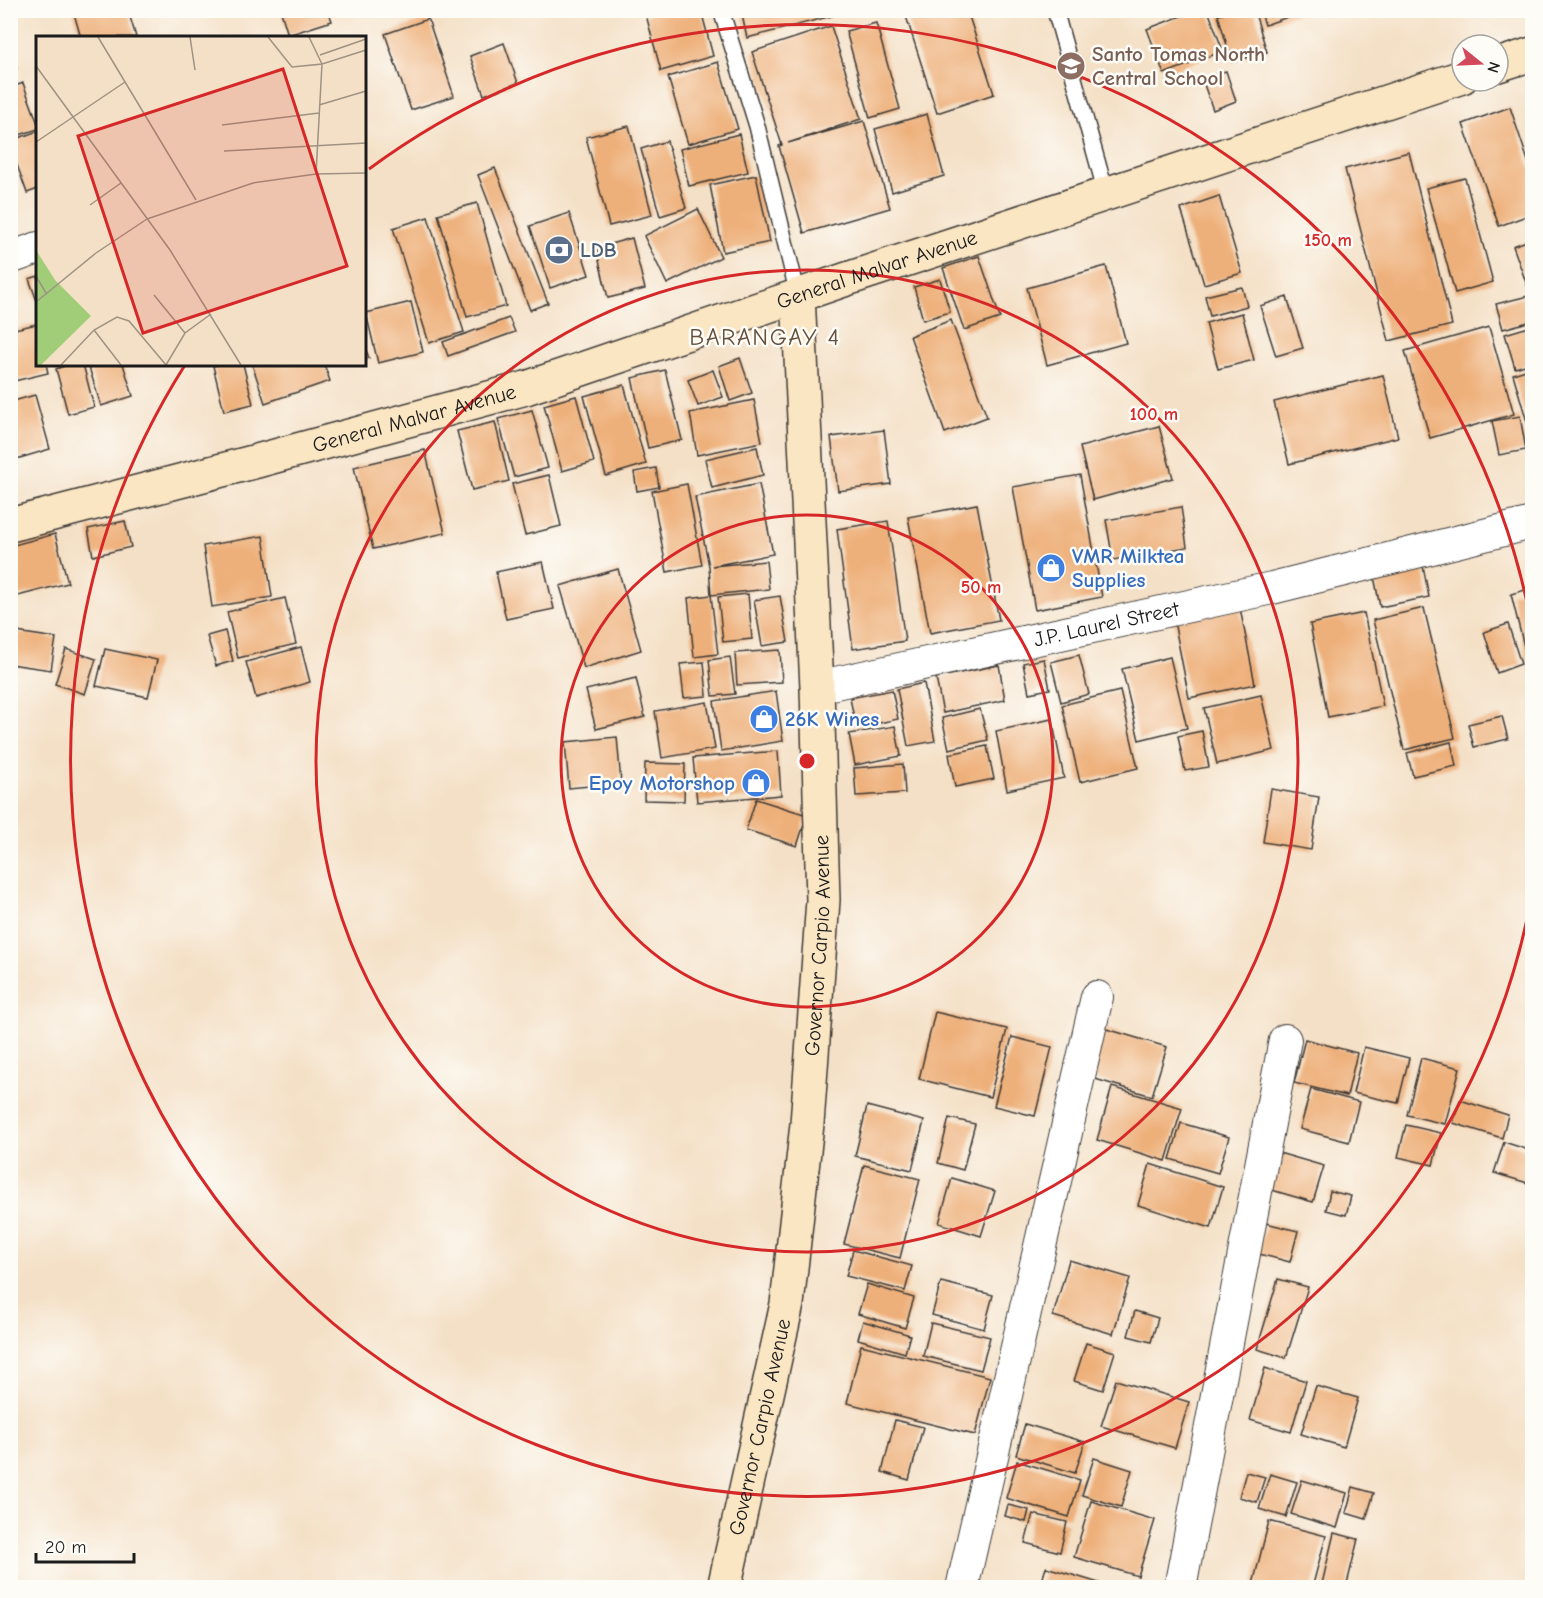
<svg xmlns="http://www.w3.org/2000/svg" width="1543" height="1598" font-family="'Comic Neue',sans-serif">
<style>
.building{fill:#eeb07a}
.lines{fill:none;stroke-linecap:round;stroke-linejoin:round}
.service-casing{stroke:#3c3936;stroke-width:18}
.minor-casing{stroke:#3c3936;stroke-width:34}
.secondary-casing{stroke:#3c3936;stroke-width:36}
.service{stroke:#fff;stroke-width:15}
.minor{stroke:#fff;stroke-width:32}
.secondary{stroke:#fbe6c3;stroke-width:33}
.ring{fill:none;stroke:#d62828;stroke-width:3}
.labels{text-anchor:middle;stroke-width:5;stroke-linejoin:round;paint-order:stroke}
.education-label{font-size:21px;font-weight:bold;fill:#785e54;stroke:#fdfcf7;text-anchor:start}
.service-label{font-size:21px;font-weight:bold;fill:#4e5e75;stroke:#fdfcf7;text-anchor:start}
.street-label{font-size:21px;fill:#1c1c1c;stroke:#fdfcf7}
.shop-label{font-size:21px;font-weight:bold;fill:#366cbe;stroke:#fdfcf7;text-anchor:start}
.quarter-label{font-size:24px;letter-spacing:1.5px;fill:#66503d;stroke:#fdfcf7}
.inset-road{fill:none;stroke:#9e9282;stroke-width:1.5}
.view{fill:#d62828;fill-opacity:0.15;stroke:#d62828;stroke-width:3}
.inset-edge{fill:none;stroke:#1c1c1c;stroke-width:3}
.centre{fill:#d62828;stroke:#fdfcf7;stroke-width:3}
.ring-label{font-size:18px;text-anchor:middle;font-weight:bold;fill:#d62828;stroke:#fdfcf7;stroke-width:5;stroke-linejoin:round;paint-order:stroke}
</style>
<rect width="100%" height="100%" fill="#fdfcf7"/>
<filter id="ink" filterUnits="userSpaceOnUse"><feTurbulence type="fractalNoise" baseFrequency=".0167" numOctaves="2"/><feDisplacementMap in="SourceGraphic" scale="12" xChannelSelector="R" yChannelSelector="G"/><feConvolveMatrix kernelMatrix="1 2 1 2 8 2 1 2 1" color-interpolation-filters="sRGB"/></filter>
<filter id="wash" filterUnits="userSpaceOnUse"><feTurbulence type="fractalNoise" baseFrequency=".008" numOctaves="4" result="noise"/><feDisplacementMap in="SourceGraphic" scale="24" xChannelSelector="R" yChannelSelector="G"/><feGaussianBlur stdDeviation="1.35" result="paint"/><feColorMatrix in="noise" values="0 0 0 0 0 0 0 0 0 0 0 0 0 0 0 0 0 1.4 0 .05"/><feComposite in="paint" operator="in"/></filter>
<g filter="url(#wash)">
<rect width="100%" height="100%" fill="#f4e0c6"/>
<g id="blocks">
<g class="building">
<polygon points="73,10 128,10 136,37 81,38"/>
<polygon points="286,10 328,10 332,21 288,35 281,12"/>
<polygon points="660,10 701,10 713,56 661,71 646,15"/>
<polygon points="741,10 835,10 836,15 747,38"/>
<polygon points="904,10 967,10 994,94 937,113"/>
<polygon points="1197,10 1208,10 1223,51 1164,74 1147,29"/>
<polygon points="1231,10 1254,10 1267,52 1232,62 1218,15"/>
<polygon points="1260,10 1298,10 1299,13 1265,25"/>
<polygon points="428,19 454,96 411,110 385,34"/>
<polygon points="876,23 900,109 870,118 846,31"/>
<polygon points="831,26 861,119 788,143 864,121 890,208 804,233 779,146 782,145 752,52"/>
<polygon points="504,43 518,83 484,95 470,56"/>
<polygon points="10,51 17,68 10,70"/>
<polygon points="718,62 738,129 688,144 668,77"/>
<polygon points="1226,71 1236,101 1213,110 1202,79"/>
<polygon points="23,83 38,124 38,129 10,138 10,88"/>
<polygon points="1510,107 1532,173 1532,214 1499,226 1463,124"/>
<polygon points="927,114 944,176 892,192 875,129"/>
<polygon points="629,126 652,215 609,226 586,137"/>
<polygon points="38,131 38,189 27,193 10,145 10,141"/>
<polygon points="739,134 748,172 689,186 680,149"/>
<polygon points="667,141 686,208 660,216 641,149"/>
<polygon points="1409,152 1452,325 1389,341 1345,169"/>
<polygon points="495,168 548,303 530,310 478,175"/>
<polygon points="756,175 770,242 723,252 710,185"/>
<polygon points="1465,178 1493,282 1455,293 1426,188"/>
<polygon points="1219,196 1242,273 1204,284 1181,209"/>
<polygon points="477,203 506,306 467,317 438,214"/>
<polygon points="698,209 721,257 667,284 644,236"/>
<polygon points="569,213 589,275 550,288 530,226"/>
<polygon points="428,217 464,332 429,343 393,228"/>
<polygon points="632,238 645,289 608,298 596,248"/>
<polygon points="1532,239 1532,290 1529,291 1513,246"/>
<polygon points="979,256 1000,318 964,330 943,268"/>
<polygon points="1106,266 1126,343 1047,365 1027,288"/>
<polygon points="38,276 38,301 37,301 29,279"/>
<polygon points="940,279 950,312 923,320 914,287"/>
<polygon points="1242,287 1247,306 1210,316 1205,296"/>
<polygon points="1532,295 1532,321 1503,329 1496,304"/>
<polygon points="1287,297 1303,348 1276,356 1260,306"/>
<polygon points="411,302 423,352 378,363 366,313"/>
<polygon points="1242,313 1254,360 1218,369 1206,323"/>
<polygon points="509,318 515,332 448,356 443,342"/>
<polygon points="951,320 987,417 945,433 910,336"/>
<polygon points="37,324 38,364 46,364 48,373 10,382 10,330"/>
<polygon points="1532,326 1532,363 1515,368 1505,334"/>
<polygon points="1489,327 1514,414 1430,438 1405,351"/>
<polygon points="364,345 369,358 364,360"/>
<polygon points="740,358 752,393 730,401 719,366"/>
<polygon points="70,364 83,364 94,407 68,414 56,369"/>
<polygon points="88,364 123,364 133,396 101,406"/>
<polygon points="220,364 243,364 253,404 224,411 213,366"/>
<polygon points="252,364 324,364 330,381 265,403"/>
<polygon points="1532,368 1532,439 1513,374"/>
<polygon points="665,370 682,440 648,448 632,378"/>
<polygon points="713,370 723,397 698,406 688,380"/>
<polygon points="1383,375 1398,437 1289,464 1274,402"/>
<polygon points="624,385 646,464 606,476 584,396"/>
<polygon points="35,395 50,449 10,461 10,402"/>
<polygon points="576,396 594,462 562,471 544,405"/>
<polygon points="754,400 762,442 697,455 690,413"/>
<polygon points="532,410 548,468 514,477 498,419"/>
<polygon points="1520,416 1526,450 1499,455 1492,421"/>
<polygon points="495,422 509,481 472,490 457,431"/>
<polygon points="1159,426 1173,478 1093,500 1080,447"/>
<polygon points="884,430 891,484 838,491 831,437"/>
<polygon points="757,447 763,475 712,488 705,459"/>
<polygon points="425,450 445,533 373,549 354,467"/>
<polygon points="656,468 659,487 637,491 634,472"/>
<polygon points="549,475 561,526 525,535 512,484"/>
<polygon points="1080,475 1102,597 1035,610 1013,487"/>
<polygon points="687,484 702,565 667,572 652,491"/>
<polygon points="759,484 773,554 712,566 766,561 769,589 711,595 709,566 695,497"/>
<polygon points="977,504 999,620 930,633 908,517"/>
<polygon points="1181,507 1187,547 1113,560 1106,520"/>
<polygon points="125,521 131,547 93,556 88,529"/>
<polygon points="888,521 905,641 853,649 837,529"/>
<polygon points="55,534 68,583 10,598 10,546"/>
<polygon points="263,536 272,597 212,607 203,546"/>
<polygon points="543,562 554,609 506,619 496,572"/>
<polygon points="1423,566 1429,597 1380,607 1374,576"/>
<polygon points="618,569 641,650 584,668 560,586"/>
<polygon points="1532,588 1532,679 1511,594"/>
<polygon points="748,594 752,639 723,642 718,597"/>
<polygon points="711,595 718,654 694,657 688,598"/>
<polygon points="780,596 788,642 762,646 754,600"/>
<polygon points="285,598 296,644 238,658 227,612"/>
<polygon points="1240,608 1255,684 1189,698 1174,621"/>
<polygon points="1424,608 1455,738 1404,750 1373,620"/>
<polygon points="1364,613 1383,706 1328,717 1310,624"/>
<polygon points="1508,624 1521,664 1497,673 1484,632"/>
<polygon points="10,631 56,638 51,670 10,664"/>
<polygon points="225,631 233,661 216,666 207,636"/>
<polygon points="301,647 310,682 256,698 246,662"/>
<polygon points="66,649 96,659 85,694 55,684"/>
<polygon points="105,649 157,660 148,697 96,686"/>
<polygon points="780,650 782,682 737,685 735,653"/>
<polygon points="1079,655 1089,694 1061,702 1051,662"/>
<polygon points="730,657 735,694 713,696 709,660"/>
<polygon points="1170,657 1187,728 1139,740 1122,669"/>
<polygon points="1044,659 1050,689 1029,693 1023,663"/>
<polygon points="704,662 707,696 684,698 680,664"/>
<polygon points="999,665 1005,700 943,713 936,678"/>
<polygon points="636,678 645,717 596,729 586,690"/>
<polygon points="924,683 935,741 908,746 897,689"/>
<polygon points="892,690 898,719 856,728 850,698"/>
<polygon points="776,691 783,741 721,751 714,701"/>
<polygon points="1120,691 1138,768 1080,782 1062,705"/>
<polygon points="1261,695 1274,750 1217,764 1204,708"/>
<polygon points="707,702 715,749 662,758 655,711"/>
<polygon points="980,709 988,740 949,749 942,718"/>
<polygon points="1502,716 1508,739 1474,747 1468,724"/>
<polygon points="1052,719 1064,778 1007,790 996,731"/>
<polygon points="895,726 901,756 855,765 849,734"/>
<polygon points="1202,731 1209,767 1185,771 1178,736"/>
<polygon points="617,737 621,783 569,788 565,742"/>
<polygon points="1451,742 1456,766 1413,776 1407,753"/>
<polygon points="987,746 994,779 955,787 949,754"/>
<polygon points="778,751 781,795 697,802 693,758"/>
<polygon points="645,763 685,764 684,801 644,800"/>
<polygon points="903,764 905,793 856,796 854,768"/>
<polygon points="1271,789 1319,797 1311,850 1263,842"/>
<polygon points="756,799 807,815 797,846 746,830"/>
<polygon points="935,1012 1007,1029 990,1097 919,1079"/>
<polygon points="1100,1027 1167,1047 1152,1096 1085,1076"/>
<polygon points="1012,1037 1052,1047 1035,1116 994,1106"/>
<polygon points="1305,1039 1357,1053 1347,1096 1294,1083"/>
<polygon points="1364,1047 1409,1058 1398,1103 1353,1093"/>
<polygon points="1421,1058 1460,1068 1445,1124 1407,1115"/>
<polygon points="1112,1087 1182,1108 1166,1161 1097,1140"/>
<polygon points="1311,1089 1359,1102 1349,1142 1300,1129"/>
<polygon points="1460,1100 1508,1115 1502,1138 1453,1123"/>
<polygon points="867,1106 924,1121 912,1170 855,1156"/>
<polygon points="949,1118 975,1124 963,1170 938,1163"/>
<polygon points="1181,1123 1229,1137 1218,1173 1170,1159"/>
<polygon points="1406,1125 1441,1133 1433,1165 1398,1157"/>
<polygon points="1504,1142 1532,1151 1531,1184 1494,1173"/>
<polygon points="1279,1153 1324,1166 1313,1202 1268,1189"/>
<polygon points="1150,1164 1223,1187 1211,1228 1138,1205"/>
<polygon points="864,1165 920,1179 900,1258 844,1244"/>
<polygon points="952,1178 995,1191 981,1236 939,1223"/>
<polygon points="1330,1191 1351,1196 1346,1215 1326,1210"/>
<polygon points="1266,1223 1298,1231 1290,1262 1259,1254"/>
<polygon points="853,1250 912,1266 905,1291 846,1276"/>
<polygon points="1069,1260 1130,1278 1113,1334 1053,1316"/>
<polygon points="1278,1279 1308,1287 1286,1358 1257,1349"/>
<polygon points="941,1282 993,1295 984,1329 932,1315"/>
<polygon points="867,1284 914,1298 905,1328 858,1314"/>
<polygon points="1135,1311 1158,1318 1151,1342 1128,1336"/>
<polygon points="863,1321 910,1335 905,1353 858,1339"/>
<polygon points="931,1323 990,1337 981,1370 923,1356"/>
<polygon points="1086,1343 1115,1352 1103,1390 1074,1381"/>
<polygon points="861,1345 990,1377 975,1435 847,1403"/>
<polygon points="1265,1368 1306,1381 1291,1432 1250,1420"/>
<polygon points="1116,1380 1189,1402 1175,1448 1101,1426"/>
<polygon points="1316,1386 1358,1398 1344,1447 1301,1434"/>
<polygon points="895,1420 923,1427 909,1480 882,1472"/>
<polygon points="1025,1424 1085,1442 1075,1473 1016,1455"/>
<polygon points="1094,1458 1132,1470 1121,1507 1082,1495"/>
<polygon points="1017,1461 1080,1480 1069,1517 1006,1498"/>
<polygon points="1246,1472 1265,1477 1257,1502 1239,1497"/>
<polygon points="1270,1474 1297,1482 1286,1517 1259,1509"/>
<polygon points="1302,1480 1347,1493 1337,1528 1291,1514"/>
<polygon points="1353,1487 1374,1493 1366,1519 1346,1513"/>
<polygon points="1091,1501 1155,1520 1138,1576 1074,1557"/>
<polygon points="1008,1505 1029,1510 1026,1522 1005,1516"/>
<polygon points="1033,1514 1067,1522 1060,1552 1025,1543"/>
<polygon points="1269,1521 1326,1536 1312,1588 1252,1588"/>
<polygon points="1334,1533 1358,1539 1346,1588 1321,1588"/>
<polygon points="1046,1567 1099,1583 1098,1588 1040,1588"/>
</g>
</g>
</g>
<g filter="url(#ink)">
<use href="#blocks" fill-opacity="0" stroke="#3c3936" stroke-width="1.5"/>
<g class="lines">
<g class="service-casing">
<g id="service">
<polyline points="721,10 757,126 798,295"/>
<polyline points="1055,10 1106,193"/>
</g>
</g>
<g class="minor-casing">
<g id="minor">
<polyline points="10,258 38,248"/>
<path id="s1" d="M817,687L1272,588L1532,523"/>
<polyline points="962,1588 1097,997"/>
<polyline points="1180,1588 1285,1040"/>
</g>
</g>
<g class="secondary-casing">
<g id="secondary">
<polyline points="1498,65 1532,54"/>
<path id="s2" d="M10,525L257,461L526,388L844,280L1462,77"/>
<path id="s3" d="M724,1588L787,1304L807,1124L823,900L817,687L798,295"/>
</g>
</g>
<use href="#service" class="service"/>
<use href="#minor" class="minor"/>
<use href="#secondary" class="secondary"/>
</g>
</g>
<g class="ring">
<circle cx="807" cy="761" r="246"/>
<circle cx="807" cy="761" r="491"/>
<path d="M1532 895A737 737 0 1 1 185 365M369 169A737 737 0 0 1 1532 627"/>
</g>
<defs>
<g id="school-disc" transform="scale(1.5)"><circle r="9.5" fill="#8d6e63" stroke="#fdfcf7"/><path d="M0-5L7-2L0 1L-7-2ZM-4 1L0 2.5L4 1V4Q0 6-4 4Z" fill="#fff"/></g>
<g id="bank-disc" transform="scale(1.5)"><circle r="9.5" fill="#5c6f8a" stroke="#fdfcf7"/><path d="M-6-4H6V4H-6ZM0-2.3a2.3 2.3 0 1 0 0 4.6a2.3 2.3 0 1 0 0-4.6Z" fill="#fff"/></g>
<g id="shop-disc" transform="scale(1.5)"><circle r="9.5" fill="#3f7fe0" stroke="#fdfcf7"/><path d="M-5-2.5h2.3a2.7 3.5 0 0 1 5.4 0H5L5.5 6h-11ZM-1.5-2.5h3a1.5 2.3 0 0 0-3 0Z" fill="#fff"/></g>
</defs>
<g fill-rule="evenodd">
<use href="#school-disc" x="1071" y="66"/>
<use href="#bank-disc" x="559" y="250"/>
<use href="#shop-disc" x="1051" y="568"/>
<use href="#shop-disc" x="764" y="719"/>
<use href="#shop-disc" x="756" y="783"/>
</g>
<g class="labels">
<g class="education-label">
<text x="1092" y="61">Santo Tomas North<tspan x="1092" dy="24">Central School</tspan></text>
</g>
<g class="service-label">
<text x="580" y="257">LDB</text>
</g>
<g class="street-label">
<text dy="7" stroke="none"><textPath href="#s2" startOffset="904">General Malvar Avenue</textPath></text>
<text dy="7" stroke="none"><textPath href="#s2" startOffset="418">General Malvar Avenue</textPath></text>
<text dy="7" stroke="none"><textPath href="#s1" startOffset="296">J.P. Laurel Street</textPath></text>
<text dy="7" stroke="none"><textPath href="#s3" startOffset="651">Governor Carpio Avenue</textPath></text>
<text dy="7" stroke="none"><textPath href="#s3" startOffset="165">Governor Carpio Avenue</textPath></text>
</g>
<g class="shop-label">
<text x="1072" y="563">VMR Milktea<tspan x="1072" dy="24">Supplies</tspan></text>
<text x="785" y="726">26K Wines</text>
<text x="735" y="790" text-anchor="end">Epoy Motorshop</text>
</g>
<g class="quarter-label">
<text x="765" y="345">BARANGAY 4</text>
</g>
</g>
<g transform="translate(36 36)">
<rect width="330" height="330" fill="#f4e0c6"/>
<path d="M0,214L19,244L55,280L5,329H0Z" fill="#a1cd79"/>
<path class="inset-road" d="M62,1L160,164M154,1L159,34M232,1L256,31L286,28L273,1M284,19L330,3M0,30L134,214L205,329M283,69L330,55M186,89L283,77M0,106L89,46M188,115L330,107M280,138L286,28L330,14M54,169L85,147M111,183L217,147L280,138L330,137M0,240L10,257M118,259L149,297M0,266L60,217L111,183M58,294L85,329M25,329L58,294L81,281L93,285L130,329L149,297L175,278"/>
<path class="view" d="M247,33L311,230L107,297L42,100Z"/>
<rect width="330" height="330" class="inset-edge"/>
</g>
<circle cx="807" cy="761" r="9" class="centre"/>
<g class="ring-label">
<text x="1328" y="246">150 m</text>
<text x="1154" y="420">100 m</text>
<text x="981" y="593">50 m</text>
</g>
<rect width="1543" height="1598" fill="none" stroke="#fdfcf7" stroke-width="36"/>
<g transform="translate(1480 63) rotate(108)"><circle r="28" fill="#fdfcf7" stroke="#a3a29f" stroke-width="1.5"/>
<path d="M0-4.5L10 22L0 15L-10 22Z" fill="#d1495b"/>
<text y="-9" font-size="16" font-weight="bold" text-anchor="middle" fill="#1c1c1c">N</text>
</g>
<path d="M36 1553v9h98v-9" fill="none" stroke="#1c1c1c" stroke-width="3"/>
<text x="45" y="1553" font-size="18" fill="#1c1c1c" stroke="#fdfcf7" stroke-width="4.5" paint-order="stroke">20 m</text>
</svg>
